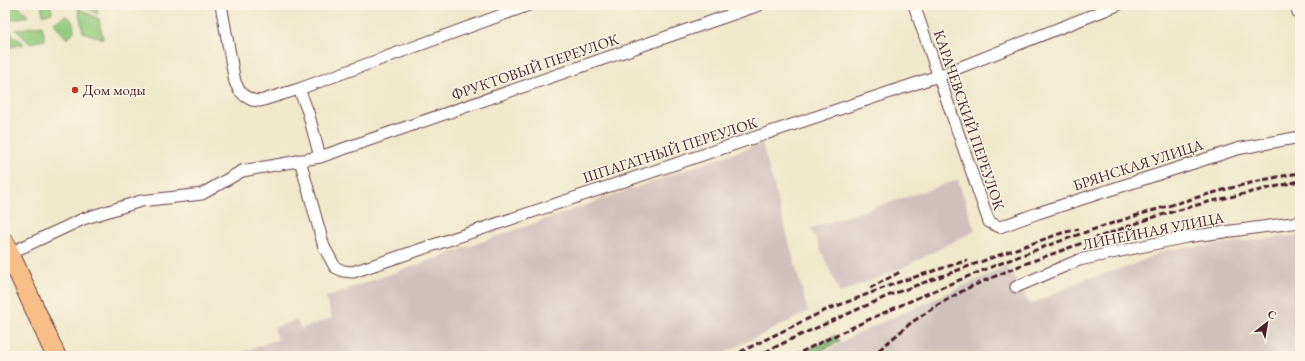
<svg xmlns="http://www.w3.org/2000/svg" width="1305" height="361" font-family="'EB Garamond',serif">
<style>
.industrial{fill:#cfc0bb}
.green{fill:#93cb7e;stroke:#6e7554}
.forest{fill:#76af6d;stroke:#60674c}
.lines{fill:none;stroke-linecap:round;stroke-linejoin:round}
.minor-casing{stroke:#633d43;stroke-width:13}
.trunk-casing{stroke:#633d43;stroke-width:21}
.minor{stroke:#fff;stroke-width:11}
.trunk{stroke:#f7be87;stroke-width:19}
.rail{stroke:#4a1f2b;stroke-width:3;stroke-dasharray:6 3;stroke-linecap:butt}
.poi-dot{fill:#c8321e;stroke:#fcf5e5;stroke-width:1.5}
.labels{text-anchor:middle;stroke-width:3;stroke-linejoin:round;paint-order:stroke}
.street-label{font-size:15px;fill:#4a1f2b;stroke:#fcf5e5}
.poi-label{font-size:15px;fill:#4a1f2b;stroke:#fcf5e5;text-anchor:start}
</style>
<rect width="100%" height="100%" fill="#fcf5e5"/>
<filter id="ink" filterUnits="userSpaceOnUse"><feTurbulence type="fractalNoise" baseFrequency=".025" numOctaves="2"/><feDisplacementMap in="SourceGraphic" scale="8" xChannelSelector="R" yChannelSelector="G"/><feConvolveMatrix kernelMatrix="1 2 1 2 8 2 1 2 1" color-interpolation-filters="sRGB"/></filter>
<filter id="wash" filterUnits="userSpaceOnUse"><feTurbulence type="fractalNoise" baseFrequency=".012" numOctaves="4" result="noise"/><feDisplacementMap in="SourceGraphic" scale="16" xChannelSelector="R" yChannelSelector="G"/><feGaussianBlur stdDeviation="0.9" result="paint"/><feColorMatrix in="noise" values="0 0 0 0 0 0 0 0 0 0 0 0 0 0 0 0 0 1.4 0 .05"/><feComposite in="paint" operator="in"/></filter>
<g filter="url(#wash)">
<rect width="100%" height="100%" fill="#efe8ca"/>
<g class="industrial">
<polygon points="762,143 808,312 718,356 232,356 278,339 274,328 296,320 301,329 332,318 326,297"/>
<polygon points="958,180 975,231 902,268 840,293 811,228"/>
<polygon points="1300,235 1300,356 820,356 850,337 1007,266 1030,305 1083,280 1130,266 1166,250"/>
</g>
<g class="green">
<polygon points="5,5 17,5 28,16 7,21 5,20"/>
<polygon points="41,5 51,5 52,13 43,15"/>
<polygon points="81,5 96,5 98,14"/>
<polygon points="78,8 99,19 103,39 83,32"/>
<path d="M65,16C73,18 73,24 74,31L67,39L54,23Z"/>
<polygon points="42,25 45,40 29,43 16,30"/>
<polygon points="9,31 24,44 5,48 5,34"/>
</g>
<polygon class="forest" points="836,335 840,341 812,356 795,356"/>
</g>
<g filter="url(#ink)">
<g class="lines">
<g class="minor-casing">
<g id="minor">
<polyline points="221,5 235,82 239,90 245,96 252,100 260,101 299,89 529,5"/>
<polyline points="914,5 989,222 1000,227 1038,213 1237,149 1300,137"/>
<polyline points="1296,5 1298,12 1300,12"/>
<polyline points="299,89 308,112 320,157"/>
<polyline points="300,160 324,247 335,267 343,271 353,272 938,76 1118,5"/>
<polyline points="10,253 83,219 141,201 202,194 242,171 320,157 759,5"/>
<polyline points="1016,287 1079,260 1186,237 1300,222"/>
</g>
</g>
<g class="trunk-casing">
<polyline id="trunk" points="5,243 56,356"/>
</g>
<use href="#minor" class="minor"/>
<use href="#trunk" class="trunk"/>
<g class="rail">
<polyline points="870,288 900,272"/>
<polyline points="829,309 899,282 968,260"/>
<polyline points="732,356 834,306"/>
<polyline points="757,356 796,337 890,295 1013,250 1062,233 1079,229"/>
<path d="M793,356C914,296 1038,244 1168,206C1212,193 1255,180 1300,173"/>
<polyline points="872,356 912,322 941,303 970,287 1019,266 1154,217 1208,202 1300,181"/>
</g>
</g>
</g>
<circle class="poi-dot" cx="75" cy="90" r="4"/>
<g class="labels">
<g class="street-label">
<text transform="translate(535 67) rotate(-19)" y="5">ФРУКТОВЫЙ ПЕРЕУЛОК</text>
<text transform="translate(969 120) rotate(71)" y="5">КАРАЧЕВСКИЙ ПЕРЕУЛОК</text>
<text transform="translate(670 150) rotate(-18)" y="5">ШПАГАТНЫЙ ПЕРЕУЛОК</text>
<text transform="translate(1138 165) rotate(-18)" y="5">БРЯНСКАЯ УЛИЦА</text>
<text transform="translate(1153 231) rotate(-11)" y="5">ЛИНЕЙНАЯ УЛИЦА</text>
</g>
<g class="poi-label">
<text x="83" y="95">Дом моды</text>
</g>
</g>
<rect width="1305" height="361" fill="none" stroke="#fcf5e5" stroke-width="20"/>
<g transform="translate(1267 323) rotate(31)" stroke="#fcf5e5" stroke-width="3" paint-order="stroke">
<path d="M0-3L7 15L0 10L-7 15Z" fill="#4a1f2b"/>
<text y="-6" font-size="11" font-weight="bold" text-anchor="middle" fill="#4a1f2b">С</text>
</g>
</svg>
